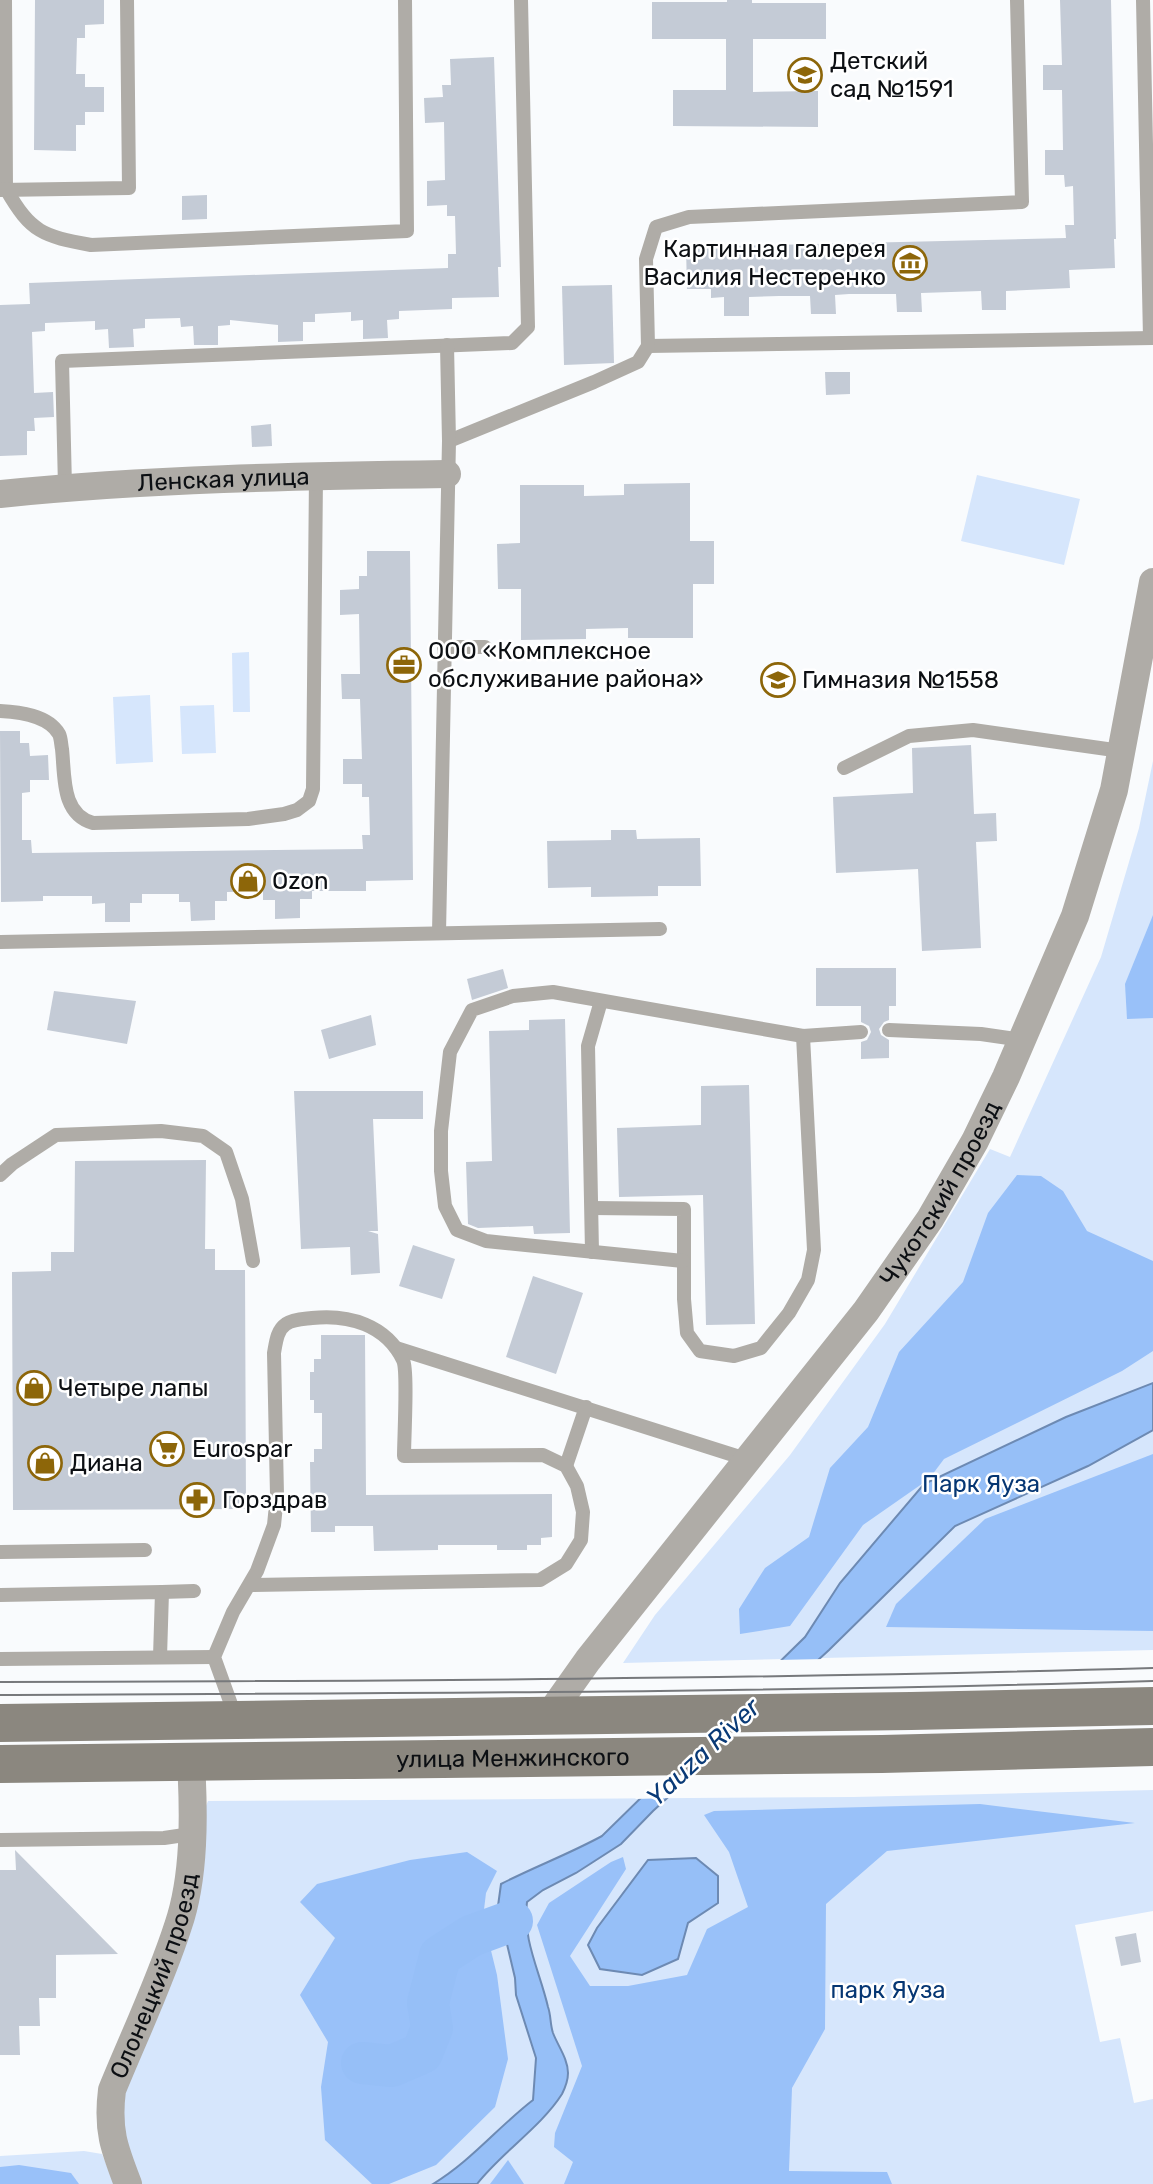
<svg xmlns="http://www.w3.org/2000/svg" width="1153" height="2184" font-family="Rubik,sans-serif">
<style>
.green{fill:#d6e6fc}
.forest{fill:#99c1f9}
.water{fill:#96bff7;stroke:#6d8ab3;stroke-width:2}
.pier{fill:#f9fbfd}
.lines{fill:none;stroke-linecap:round;stroke-linejoin:round}
.river{stroke:#96bff7;stroke-width:42}
.building{fill:#c4cbd6}
.lane{stroke:#afaca7;stroke-width:14}
.street{stroke:#afaca7;stroke-width:28}
.secondary{stroke:#8b877f;stroke-width:38}
.tram{stroke:#77797c;stroke-width:2}
.labels{text-anchor:middle;stroke-width:5;stroke-linejoin:round;paint-order:stroke}
.poi-label{font-size:24px;fill:#0c0f13;stroke:#fff;text-anchor:start}
.street-label{font-size:24px;fill:#0c0f13;stroke:#fff}
.park-label{font-size:24px;fill:#053673;stroke:#fff}
.water-label{font-size:26px;font-style:italic;fill:#093a77;stroke:#fff}
</style>
<rect width="100%" height="100%" fill="#f9fbfd"/>
<g class="green">
<polygon points="977,475 1080,499 1064,565 961,541"/>
<polygon points="249,652 250,712 233,712 232,653"/>
<polygon points="150,695 153,762 116,764 113,697"/>
<polygon points="214,705 216,753 182,754 180,706"/>
<polygon points="1153,761 1153,1650 623,1663 655,1615 790,1455 885,1324 990,1149 1010,1157 1101,957 1139,828"/>
<polygon points="1153,1790 1153,1911 1075,1925 1100,2042 1120,2038 1134,2103 1153,2099 1153,2184 138,2184 122,2142 121,2100 203,1813 208,1801 853,1797"/>
<polygon points="84,2151 102,2154 114,2184 0,2184 0,2156"/>
</g>
<g class="forest">
<polygon points="1153,915 1153,1018 1127,1019 1125,984"/>
<polygon points="1017,1175 1041,1176 1063,1191 1087,1231 1153,1261 1153,1351 1122,1371 944,1459 929,1479 863,1525 790,1626 740,1634 739,1609 765,1568 809,1537 830,1468 868,1427 899,1352 963,1282 988,1213"/>
<polygon points="1153,1454 1153,1631 886,1627 896,1604 985,1519"/>
<polygon points="980,1804 1135,1823 887,1851 826,1904 825,2029 792,2088 789,2171 887,2172 892,2184 564,2184 573,2162 554,2147 555,2133 582,2066 537,1925 549,1903 611,1862 623,1857 626,1869 570,1956 590,1986 628,1986 687,1975 707,1929 748,1907 729,1852 704,1815 714,1811"/>
<polygon points="467,1852 497,1871 486,1893 483,1918 497,1975 508,2059 495,2107 436,2165 389,2184 372,2184 325,2140 321,2087 328,2042 300,1995 335,1938 300,1902 317,1884 410,1860"/>
<polygon points="508,2160 524,2184 490,2184"/>
<polygon points="19,2165 71,2173 79,2184 0,2184 0,2167"/>
</g>
<g class="water">
<path d="M1153,1383V1430L1088,1466L955,1526L829,1650L653,1811L621,1844L576,1873L543,1890L527,1902C522,1939 540,1972 548,2007C551,2015 550,2024 553,2033C558,2046 568,2059 568,2073C568,2079 565,2088 562,2094C541,2127 502,2152 477,2184H433C471,2161 498,2127 533,2100L536,2058L516,1995L515,1978L498,1906L501,1884C534,1867 569,1854 602,1836L805,1637L840,1583L924,1484L1066,1417Z"/>
<polygon points="696,1858 718,1876 718,1903 688,1923 678,1959 642,1975 600,1969 588,1945 597,1928 648,1860"/>
</g>
<polygon class="pier" points="824,1659 672,1798 635,1799 776,1660"/>
<g class="lines">
<polyline class="river" points="362,2063 392,2066 422,2053 432,2028 428,2003 440,1956 471,1936 512,1921"/>
</g>
<g class="building">
<polygon points="35,0 104,0 104,24 85,25 85,38 77,38 76,74 85,74 85,87 104,87 104,112 85,112 85,125 76,125 76,151 34,150"/>
<polygon points="727,0 752,0 752,3 826,3 826,39 753,39 753,92 818,91 818,127 673,126 673,90 726,90 726,39 652,39 652,2 727,2"/>
<polygon points="1060,0 1111,0 1116,239 1114,239 1115,268 1069,270 1070,288 1006,291 1006,310 982,310 981,291 921,293 922,312 897,312 896,294 849,294 835,295 836,314 811,314 810,296 779,296 749,297 749,316 724,316 724,297 711,298 711,289 687,289 686,247 1066,238 1065,225 1074,225 1073,186 1065,187 1064,175 1045,175 1045,150 1063,150 1062,90 1043,90 1043,65 1062,65"/>
<polygon points="494,57 501,267 498,267 499,297 452,298 452,309 399,311 399,319 387,320 388,338 363,339 363,320 351,321 351,312 315,314 315,322 303,322 303,341 278,342 278,325 230,320 230,325 218,326 218,345 194,345 193,326 181,327 180,318 145,319 145,328 133,329 134,347 109,348 108,329 95,330 95,321 45,323 45,331 32,332 34,393 53,392 54,417 34,418 35,431 27,431 27,455 0,456 0,305 30,304 29,283 448,268 448,254 456,254 455,216 447,216 447,205 427,206 427,181 445,180 444,122 425,123 424,98 443,97 442,85 451,85 450,59"/>
<polygon points="207,195 207,219 182,220 182,196"/>
<polygon points="612,285 614,363 564,365 562,286"/>
<polygon points="825,372 850,372 850,394 826,395"/>
<polygon points="271,424 272,446 252,447 251,426"/>
<polygon points="690,483 690,541 714,541 714,584 693,584 693,638 628,638 628,628 586,629 586,639 521,640 521,589 498,589 497,544 520,543 520,485 584,485 584,496 624,495 624,484"/>
<polygon points="367,551 410,551 413,880 366,881 366,891 312,891 312,899 300,899 300,918 275,919 275,900 263,900 263,891 227,892 227,901 215,901 215,920 191,921 190,902 179,902 179,894 142,894 142,903 130,903 130,922 105,922 105,903 92,904 92,896 43,896 43,901 1,902 0,731 20,731 20,743 29,743 30,756 48,755 49,780 30,780 30,792 22,793 22,840 31,840 32,853 363,849 362,835 370,835 369,797 362,797 362,784 343,784 343,759 362,759 360,699 342,699 341,674 360,674 359,614 340,615 340,590 359,589 359,576 367,576"/>
<polygon points="971,745 974,814 996,813 997,841 976,842 981,948 922,951 918,869 836,873 833,797 913,793 912,748"/>
<polygon points="611,830 636,830 637,839 700,838 701,886 658,886 658,896 591,897 591,887 548,888 547,841 611,840"/>
<polygon points="816,968 896,968 896,1006 889,1006 889,1020 884,1022 879,1029 881,1035 889,1040 889,1058 861,1059 861,1042 867,1040 871,1032 869,1026 861,1022 861,1006 816,1006"/>
<polygon points="503,969 508,988 472,1000 467,979"/>
<polygon points="54,991 136,1001 127,1044 47,1030"/>
<polygon points="371,1015 376,1045 329,1059 321,1030"/>
<polygon points="565,1019 570,1233 534,1234 533,1226 478,1228 468,1224 466,1162 492,1161 489,1031 529,1030 529,1020"/>
<polygon points="749,1085 755,1324 706,1325 703,1195 619,1197 617,1128 701,1125 701,1086"/>
<polygon points="294,1091 423,1091 423,1119 373,1119 378,1231 368,1231 378,1234 380,1273 351,1275 350,1247 301,1249"/>
<polygon points="206,1160 205,1249 215,1249 215,1270 245,1270 246,1509 13,1510 12,1272 51,1271 51,1252 74,1252 75,1161"/>
<polygon points="413,1245 455,1259 442,1299 399,1286"/>
<polygon points="533,1276 583,1293 556,1374 506,1357"/>
<polygon points="321,1335 365,1335 366,1495 552,1494 552,1537 541,1538 541,1545 527,1545 527,1550 497,1550 497,1545 438,1545 438,1550 374,1551 373,1526 335,1526 335,1532 311,1532 310,1462 314,1462 314,1449 322,1449 322,1413 314,1413 314,1400 310,1400 310,1372 314,1372 314,1359 321,1359"/>
<polygon points="15,1850 118,1954 56,1955 56,1998 39,1998 40,2026 19,2026 20,2055 0,2055 0,1870 16,1870"/>
<polygon points="1136,1933 1141,1962 1121,1966 1115,1937"/>
</g>
<g class="lines">
<g class="lane">
<path d="M5,0L6,189C31,233 43,236 91,245L407,231L405,0"/>
<polyline points="1143,0 1150,338"/>
<polyline points="0,190 129,188 127,0"/>
<polyline points="648,346 1153,338"/>
<polyline points="449,441 594,382 638,362 648,346 646,259 656,227 689,217 1022,202 1017,0"/>
<polyline points="65,487 62,361 512,343 528,327 521,0"/>
<polyline points="444,647 485,647"/>
<path d="M0,711C19,712 48,715 59,734C61,738 61,744 62,749C65,776 61,814 93,823L248,819L284,814L297,810L309,801L313,789L316,476"/>
<polyline points="844,768 909,736 973,730 1121,751"/>
<polyline points="439,933 449,441 447,345"/>
<polyline points="0,942 660,929"/>
<polyline points="889,1030 981,1034 1022,1040"/>
<polyline points="0,1175 12,1164 56,1135 161,1131 203,1136 226,1152 242,1199 253,1261"/>
<polyline points="592,1208 684,1209 684,1299 687,1333 700,1351 734,1356 761,1348 789,1313 808,1280 814,1250 803,1036"/>
<polyline points="592,1252 588,1046 601,1001"/>
<polyline points="683,1261 486,1241 457,1230 445,1206 441,1171 441,1131 450,1052 472,1010 513,996 553,992 803,1036 861,1032"/>
<polyline points="396,1348 746,1459"/>
<polyline points="566,1466 586,1407"/>
<polyline points="0,1552 145,1550"/>
<polyline points="162,1592 194,1591"/>
<polyline points="0,1595 162,1592 160,1657"/>
<polyline points="0,1659 214,1657"/>
<path d="M236,1718L214,1657L233,1612L257,1571L274,1525L277,1495L274,1353C276,1342 277,1330 286,1324C293,1319 304,1319 312,1318C349,1314 386,1325 403,1360C408,1370 404,1439 404,1456L543,1455L566,1466L577,1486L583,1512L581,1540L566,1564L540,1580L249,1585"/>
<polyline points="0,1840 164,1838 191,1834"/>
</g>
<g class="street">
<path id="s1" d="M0,494C148,479 298,476 447,474"/>
<path id="s2" d="M549,1715L588,1660L866,1311L930,1219L975,1141L1006,1077L1075,916L1114,790L1153,582"/>
<path id="s3" d="M128,2184C114,2148 107,2130 112,2090C134,2036 160,1982 178,1926C195,1877 194,1813 191,1762"/>
</g>
<g class="secondary">
<polyline points="0,1723 911,1711 1153,1706"/>
<path id="s4" d="M0,1764L882,1754L1153,1747"/>
</g>
<g class="tram">
<path d="M0,1682C384,1681 769,1679 1153,1668"/>
<path d="M0,1695C384,1693 769,1693 1153,1681"/>
</g>
</g>
<defs>
<g id="school-ring" transform="scale(1.75)"><circle r="9.5" fill="#fff" stroke="#8d6609" stroke-width="1.5"/><path d="M0-5L7-2L0 1L-7-2ZM-4 1L0 2.5L4 1V4Q0 6-4 4Z" fill="#8d6609"/></g>
<g id="museum-ring" transform="scale(1.75)"><circle r="9.5" fill="#fff" stroke="#8d6609" stroke-width="1.5"/><path d="M0-6L6-3V-2H-6V-3ZM-5-1h2V3h-2ZM-1-1h2V3h-2ZM3-1h2V3H3ZM-6 4H6V6H-6Z" fill="#8d6609"/></g>
<g id="office-ring" transform="scale(1.75)"><circle r="9.5" fill="#fff" stroke="#8d6609" stroke-width="1.5"/><path d="M-6-3h4V-5.5h4V-3h4V5H-6ZM-1-4.5V-3h2v-1.5ZM-6 0V1H6V0Z" fill="#8d6609"/></g>
<g id="shop-ring" transform="scale(1.75)"><circle r="9.5" fill="#fff" stroke="#8d6609" stroke-width="1.5"/><path d="M-5-2.5h2.3a2.7 3.5 0 0 1 5.4 0H5L5.5 6h-11ZM-1.5-2.5h3a1.5 2.3 0 0 0-3 0Z" fill="#8d6609"/></g>
<g id="supermarket-ring" transform="scale(1.75)"><circle r="9.5" fill="#fff" stroke="#8d6609" stroke-width="1.5"/><path d="M-6-5.5h2.5l.6 2H6L4.5 2H-2.5L-4.4-4H-6ZM-1.5 3.2a1.3 1.3 0 1 0 .1 0ZM3 3.2a1.3 1.3 0 1 0 .1 0Z" fill="#8d6609"/></g>
<g id="pharmacy-ring" transform="scale(1.75)"><circle r="9.5" fill="#fff" stroke="#8d6609" stroke-width="1.5"/><path d="M-2-6h4v4h4v4h-4v4h-4v-4h-4v-4h4Z" fill="#8d6609"/></g>
</defs>
<g fill-rule="evenodd">
<use href="#school-ring" x="805" y="75"/>
<use href="#museum-ring" x="910" y="263"/>
<use href="#office-ring" x="404" y="665"/>
<use href="#school-ring" x="778" y="680"/>
<use href="#shop-ring" x="248" y="881"/>
<use href="#shop-ring" x="34" y="1388"/>
<use href="#supermarket-ring" x="167" y="1449"/>
<use href="#shop-ring" x="45" y="1463"/>
<use href="#pharmacy-ring" x="197" y="1500"/>
</g>
<g class="labels">
<g class="poi-label">
<text x="830" y="69">Детский<tspan x="830" dy="28">сад №1591</tspan></text>
<text x="886" y="257" text-anchor="end">Картинная галерея<tspan x="886" dy="28">Василия Нестеренко</tspan></text>
<text x="428" y="659">ООО «Комплексное<tspan x="428" dy="28">обслуживание района»</tspan></text>
<text x="802" y="688">Гимназия №1558</text>
<text x="272" y="889">Ozon</text>
<text x="58" y="1396">Четыре лапы</text>
<text x="192" y="1457">Eurospar</text>
<text x="70" y="1471">Диана</text>
<text x="222" y="1508">Горздрав</text>
</g>
<g class="street-label">
<text dy="8" stroke="none"><textPath href="#s1" startOffset="224">Ленская улица</textPath></text>
<text dy="8" stroke="none"><textPath href="#s2" startOffset="653">Чукотский проезд</textPath></text>
<text dy="8" stroke="none"><textPath href="#s4" startOffset="513">улица Менжинского</textPath></text>
<text dy="8" stroke="none"><textPath href="#s3" startOffset="219">Олонецкий проезд</textPath></text>
</g>
<g class="park-label">
<text x="981" y="1492">Парк Яуза</text>
<text x="888" y="1998">парк Яуза</text>
</g>
<g class="water-label">
<text transform="translate(703 1752) rotate(-43)" y="9">Yauza River</text>
</g>
</g>
</svg>
